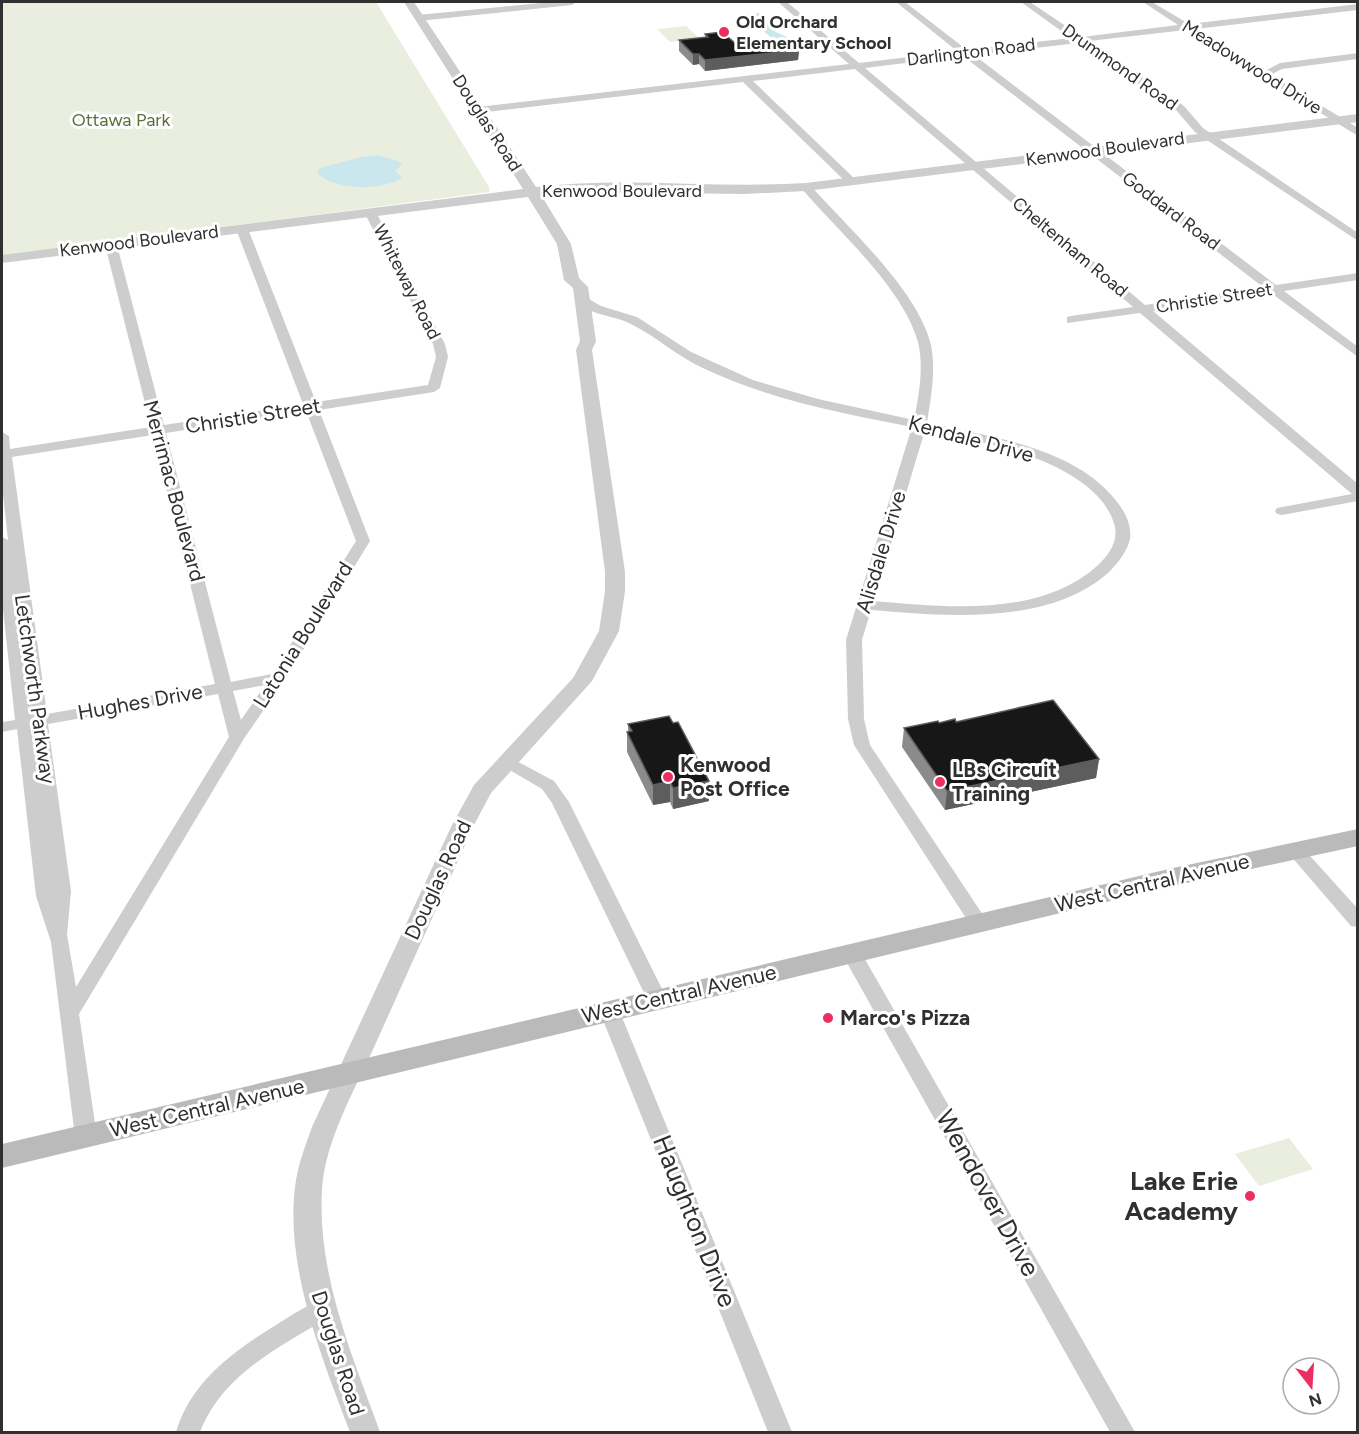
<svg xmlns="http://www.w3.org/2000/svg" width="1359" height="1434" font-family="Figtree,sans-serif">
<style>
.green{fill:#e9eede}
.water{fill:#cae7ee}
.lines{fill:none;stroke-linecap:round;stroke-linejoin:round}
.minor{fill:#cdcdcd;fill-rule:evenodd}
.tertiary{fill:#cdcdcd;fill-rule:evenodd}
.secondary{fill:#bababa;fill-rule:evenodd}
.wall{fill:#8b8b8b}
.shaded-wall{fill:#5d5d5d}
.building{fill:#171717;stroke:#5d5d5d;stroke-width:1.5}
.poi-dot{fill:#ec2e60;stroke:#fff;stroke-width:2}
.labels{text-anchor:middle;stroke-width:6;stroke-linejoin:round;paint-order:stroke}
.far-poi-label{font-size:18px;font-weight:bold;fill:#303030;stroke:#fff;text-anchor:start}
.far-street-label{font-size:18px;fill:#303030;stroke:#fff}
.far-park-label{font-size:18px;fill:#5d6e3b;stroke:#fff}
.street-label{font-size:21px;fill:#303030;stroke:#fff}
.poi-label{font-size:21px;font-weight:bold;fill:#303030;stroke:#fff;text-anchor:start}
.near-poi-label{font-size:26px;font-weight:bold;fill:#303030;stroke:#fff;text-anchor:end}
.near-street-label{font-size:26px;fill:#303030;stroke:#fff}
</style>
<rect width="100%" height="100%" fill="#fff"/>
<g class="green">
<polygon points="2,2 376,2 489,187 489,192 2,256"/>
<polygon points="686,26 700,39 670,42 657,29"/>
<polygon points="1289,1138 1313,1169 1259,1186 1235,1154"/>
</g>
<g class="water">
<polygon points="761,13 772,30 789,38 786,41 776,42 744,14"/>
<path d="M378,155L403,163L395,171L402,178C380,191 336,191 317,173L320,168L362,157Z"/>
</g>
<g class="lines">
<g class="minor">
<polygon points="551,2 576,2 572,5 418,21 414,18 418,15"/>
<path d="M778,2H787L859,63L957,51L896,2H905L967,50L1071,38L1021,2H1030L1082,37L1178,25L1143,2H1152L1189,24L1358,4V10L1196,29L1265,71L1280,63L1358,53V59L1282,69L1274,73L1273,76L1358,128V136L1186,30L1089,41L1184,106L1203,128L1358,233V241L1195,132L1176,110L1078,43L974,55L1276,285L1358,273V280L1284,291L1358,347V357L1271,293L1153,311L1358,484V501L1282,515L1277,514L1275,511L1277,508L1352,494L1140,313L1067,323V317L1071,316L1133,307L855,69L753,81L856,180L857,182L852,185L848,184L743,82L478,113L473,110L478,107L849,64ZM963,56L1263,287L1145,305L865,68Z"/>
<path d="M806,184L810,185C847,227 918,290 931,345C936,371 931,397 927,423C979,434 1036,442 1083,471C1103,484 1134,512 1130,539C1127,552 1117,564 1108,573C1048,626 944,616 871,610L862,640L864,719L870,745L989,924L987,929L980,930L973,929L854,745L848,719L846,640L912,427C842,413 771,400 705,369C678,357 657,337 631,324C614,315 590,316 577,301L579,298H587L601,306L637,317L691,352L753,380L818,399L914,420C919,395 924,367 918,342C903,288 839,232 802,189V185ZM925,430C969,440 1015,447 1056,467C1081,480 1108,498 1115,527C1118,543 1108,556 1097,566C1039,618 945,607 874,601Z"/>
<path d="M370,209L376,212L445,344L448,357L440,388L434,392L319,410L370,541L286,678L245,737L79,1014L97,1137L93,1143L86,1145L79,1143L75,1137L51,942L36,896L17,729L2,732V722L15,720L2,600V537L8,540L2,485V432L9,436L10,449L151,427L105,245L111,242L117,245L164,425L303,404L236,229L242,226L248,229L316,402L428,385L436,357L433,344L364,212ZM306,411L356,541L272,674L231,682L166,433ZM153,435L215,684L47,714L12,457ZM265,685L241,720L233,691ZM218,694L229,737L76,987L67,935L71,891L48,724Z"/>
<polygon points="507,756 554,781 569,802 667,999 664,1004 657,1006 650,1004 647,999 552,803 542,789 501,765 499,761 501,757"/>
<polygon points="1296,845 1302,847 1358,909 1358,927 1351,926 1290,855 1287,851 1290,847"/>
<polygon points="852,947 859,949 862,954 1135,1432 1110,1432 842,954 845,949"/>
<polygon points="609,1003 616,1005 619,1010 792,1432 768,1432 599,1010 602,1005"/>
<path d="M321,1300L329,1303L332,1310L329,1317C278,1348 223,1374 200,1432H176C191,1382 232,1352 276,1325C290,1316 305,1306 321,1300Z"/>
</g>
<path class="tertiary" d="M404,2H414L536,187C624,176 716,189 806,183L1358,114V122L806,191L744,194L587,192L541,195L571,244L579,278L588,287L596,341L592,350L625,572V591L619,631L592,681L491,793L474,825C441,898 408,972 375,1045C355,1090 325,1140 322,1190C317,1274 352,1355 380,1432H350C321,1356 283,1262 296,1180C299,1162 306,1144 312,1127L452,825L474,785L573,678L599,631L605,591V572L576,350L580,341L573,288L564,280L557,244L528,197L2,263V255L523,189Z"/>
<polygon class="secondary" points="1358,829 1358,846 1173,886 2,1168 2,1144 1173,868"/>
</g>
<g class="wall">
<polygon points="705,34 735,43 799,50 798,60 705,71 699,64 693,65 679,51 679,40 705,37"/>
<polygon points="956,722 1099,759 1096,778 945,810 902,747 904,728"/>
<polygon points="628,724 709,801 673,809 670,802 653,805 627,752 627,732 628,732"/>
</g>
<g class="shaded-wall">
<polygon points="799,50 798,60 705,71 705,60"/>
<polygon points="693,54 699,54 699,64 693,65"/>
<polygon points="1099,759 1096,778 945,810 947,791"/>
<polygon points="670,781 670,802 653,805 653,785"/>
<polygon points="709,781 709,801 673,809 673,788"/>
</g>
<g class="building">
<polygon points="722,32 735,43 753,44 787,40 799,50 705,60 699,54 693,54 679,40 708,37 705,34"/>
<polygon points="1053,700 1099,759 947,791 904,728 938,721 939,723 955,719 956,722"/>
<polygon points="669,716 673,723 678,722 709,781 673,788 670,781 653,785 627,732 632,731 628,724"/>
</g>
<g class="poi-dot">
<circle cx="724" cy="32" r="6"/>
<circle cx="668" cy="777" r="6"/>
<circle cx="940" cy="782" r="6"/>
<circle cx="828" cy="1018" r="6"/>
<circle cx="1250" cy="1196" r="6"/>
</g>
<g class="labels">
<g class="far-poi-label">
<text x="736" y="28">Old Orchard<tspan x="736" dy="21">Elementary School</tspan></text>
</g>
<g class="far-street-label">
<text transform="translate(971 52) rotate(-7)" y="6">Darlington Road</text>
<text transform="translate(1120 67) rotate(35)" y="6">Drummond Road</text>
<text transform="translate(1252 67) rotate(32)" y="6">Meadowwood Drive</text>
<text transform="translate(487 123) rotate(57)" y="6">Douglas Road</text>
<text transform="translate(1105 149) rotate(-8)" y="6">Kenwood Boulevard</text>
<text x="622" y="197">Kenwood Boulevard</text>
<text transform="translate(1171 211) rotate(37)" y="6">Goddard Road</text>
<text transform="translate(139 241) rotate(-7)" y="6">Kenwood Boulevard</text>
<text transform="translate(1070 247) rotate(40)" y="6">Cheltenham Road</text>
<text transform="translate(407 282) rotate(63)" y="6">Whiteway Road</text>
<text transform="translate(1214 298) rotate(-9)" y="6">Christie Street</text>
</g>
<g class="far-park-label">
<text x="121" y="126">Ottawa Park</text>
</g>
<g class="street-label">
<text transform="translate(253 416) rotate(-9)" y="7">Christie Street</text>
<text transform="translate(971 439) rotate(15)" y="7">Kendale Drive</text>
<text transform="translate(174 491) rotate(75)" y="7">Merrimac Boulevard</text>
<text transform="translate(881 552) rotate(-73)" y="7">Alisdale Drive</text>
<text transform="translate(303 635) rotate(-58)" y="7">Latonia Boulevard</text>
<text transform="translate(35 689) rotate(82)" y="7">Letchworth Parkway</text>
<text transform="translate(140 702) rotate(-10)" y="7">Hughes Drive</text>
<text transform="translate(438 880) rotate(-65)" y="7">Douglas Road</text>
<text transform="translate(1152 883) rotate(-13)" y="7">West Central Avenue</text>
<text transform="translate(679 994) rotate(-13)" y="7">West Central Avenue</text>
<text transform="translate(207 1108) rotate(-13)" y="7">West Central Avenue</text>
<text transform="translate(338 1353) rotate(72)" y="7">Douglas Road</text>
</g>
<g class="poi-label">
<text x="680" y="772">Kenwood<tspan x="680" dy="24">Post Office</tspan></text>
<text x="952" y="777">LBs Circuit<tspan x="952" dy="24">Training</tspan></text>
<text x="840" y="1025">Marco's Pizza</text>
</g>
<g class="near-poi-label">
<text x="1238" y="1190">Lake Erie<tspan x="1238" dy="30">Academy</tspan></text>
</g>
<g class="near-street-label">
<text transform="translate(988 1193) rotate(61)" y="9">Wendover Drive</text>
<text transform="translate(695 1221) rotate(68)" y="9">Haughton Drive</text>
</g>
</g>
<rect width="1359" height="1434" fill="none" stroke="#303030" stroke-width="6"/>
<g transform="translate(1311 1386) rotate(163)"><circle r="28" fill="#ffffff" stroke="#acacac" stroke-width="1.5"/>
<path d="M0-4.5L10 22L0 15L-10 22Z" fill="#ec2e60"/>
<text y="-9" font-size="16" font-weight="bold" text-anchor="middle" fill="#303030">N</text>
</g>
</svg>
